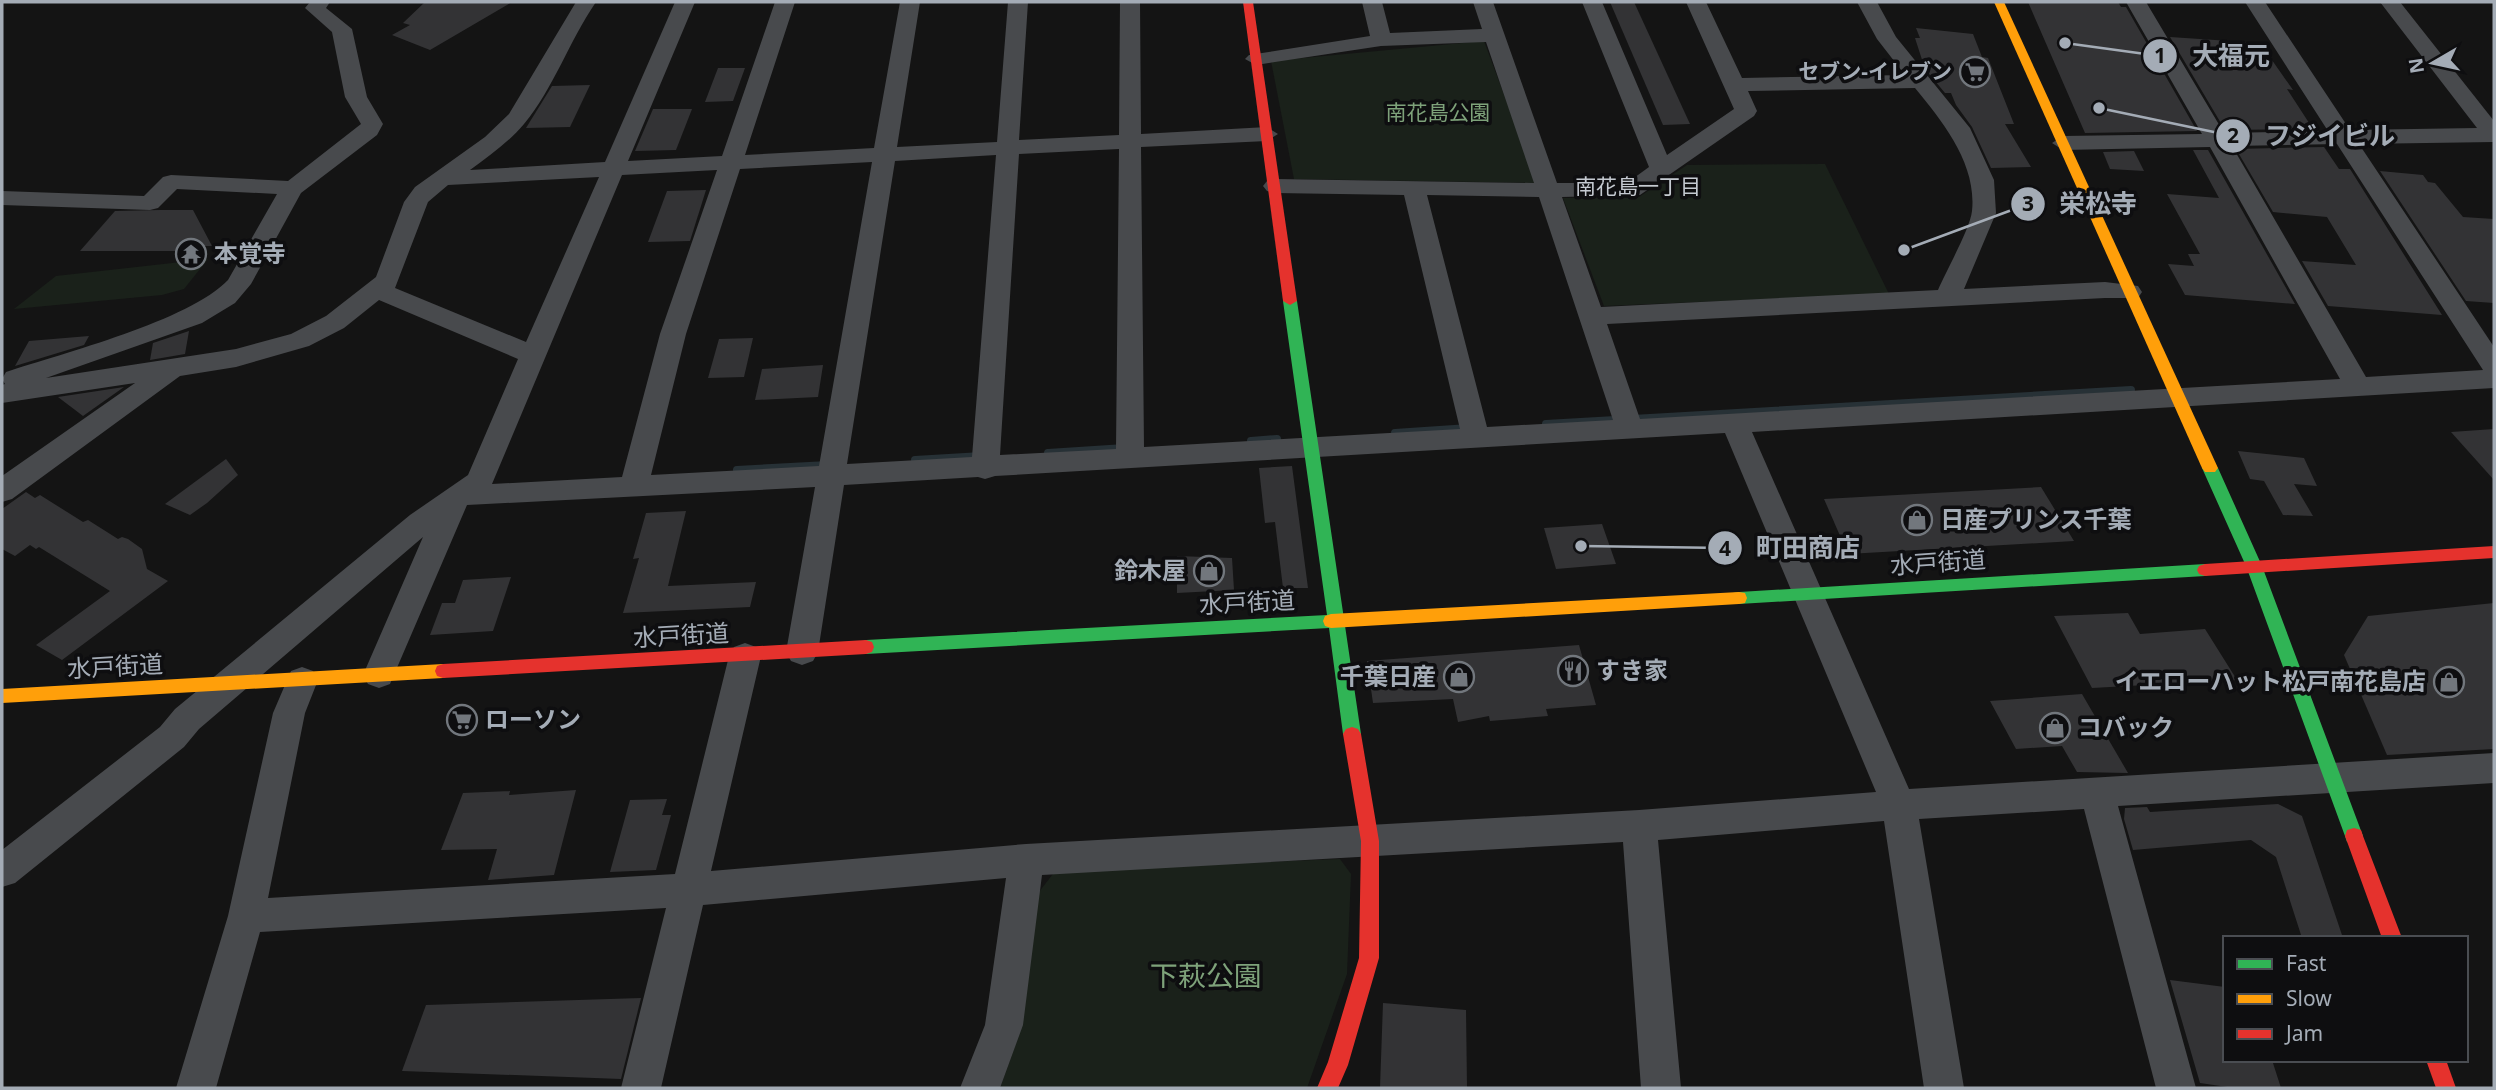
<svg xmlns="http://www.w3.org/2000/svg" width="2496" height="1090" font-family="'Noto Sans','Noto Sans JP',sans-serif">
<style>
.green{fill:#1a211a}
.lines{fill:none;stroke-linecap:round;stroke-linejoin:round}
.stream{stroke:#273136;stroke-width:8}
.building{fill:#333335}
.street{fill:#484a4d;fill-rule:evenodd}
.fast{fill:#30b455;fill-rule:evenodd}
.slow{fill:#ff9f0a;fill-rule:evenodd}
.jam{fill:#e5322d;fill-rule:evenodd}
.labels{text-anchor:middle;stroke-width:7;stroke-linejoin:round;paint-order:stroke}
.far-poi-label{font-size:21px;font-weight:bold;fill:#a4acb6;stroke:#0e0e10;text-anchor:end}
.far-park-label{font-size:21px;fill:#7ea27a;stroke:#0e0e10}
.far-neighbourhood-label{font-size:21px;fill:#c5cad1;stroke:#0e0e10}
.poi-label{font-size:24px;font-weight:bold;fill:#a4acb6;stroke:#0e0e10;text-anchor:start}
.street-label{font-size:24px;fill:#a4acb6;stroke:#0e0e10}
.near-park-label{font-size:28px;fill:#7ea27a;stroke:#0e0e10}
.leader{fill:none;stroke:#a4acb6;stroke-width:2.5}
.callout-dot{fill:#a4acb6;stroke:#0e0e10;stroke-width:2.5}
.mark-label{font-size:21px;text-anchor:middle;font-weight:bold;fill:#111}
.callout-label{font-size:26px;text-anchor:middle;font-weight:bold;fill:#a4acb6;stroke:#0e0e10;stroke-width:7;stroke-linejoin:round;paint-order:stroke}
</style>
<rect width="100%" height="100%" fill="#141414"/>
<g class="green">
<polygon points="1484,41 1537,183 1294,179 1271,61"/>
<polygon points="1825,164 1889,294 1604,306 1563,198 1639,197 1687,165"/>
<polygon points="208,259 184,289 162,295 14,309 56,276"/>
<polygon points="1340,859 1351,874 1347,974 1307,1088 1000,1088 1019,1035 1032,901 1056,870"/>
</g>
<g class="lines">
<g class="stream">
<polyline points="1546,424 2131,390"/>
<polyline points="1395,433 1469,428"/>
<polyline points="1251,441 1277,439"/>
<polyline points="1048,453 1125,448"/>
<polyline points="915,460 982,456"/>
<polyline points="737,470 828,465"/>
</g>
</g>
<g class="building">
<polygon points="425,2 512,2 430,50 392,35 410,25 403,23"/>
<polygon points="1610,2 1634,2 1690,124 1663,125"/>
<polygon points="2028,2 2118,2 2121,7 2126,7 2197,131 2085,133"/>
<polygon points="1916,28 1973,34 1982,57 1988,58 2014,124 2005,124 2031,167 1991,168 1972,127 1956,105 1951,93 1945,93 1925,69 1915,38 1920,38"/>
<polygon points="2170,37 2260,43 2293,90 2287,89 2313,129 2225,130"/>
<polygon points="718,68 745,68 733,101 705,102"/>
<polygon points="590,85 570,127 526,128 552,86"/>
<polygon points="653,109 692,109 676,150 635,151"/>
<polygon points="2324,147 2339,169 2350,169 2442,315 2328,306 2302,261 2356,265 2327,217 2273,212 2236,149"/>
<polygon points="2193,150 2208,150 2295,304 2185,295 2168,264 2194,266 2188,254 2200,254 2167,194 2219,198"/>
<polygon points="2134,151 2144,171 2110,169 2103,152"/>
<polygon points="2380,171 2423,175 2428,182 2435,183 2463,217 2494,219 2494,303 2466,301"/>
<polygon points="706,190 690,241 648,242 667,191"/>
<polygon points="160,210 193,210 212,246 188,246 177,251 80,251 115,211"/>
<polygon points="189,331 185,354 150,360 153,343"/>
<polygon points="89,336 84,345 15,366 29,341"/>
<polygon points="753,338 744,377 708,378 719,339"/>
<polygon points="823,365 818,397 755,400 762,369"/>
<polygon points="124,387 83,416 58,397"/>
<polygon points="2494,429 2494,480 2451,432"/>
<polygon points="2238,451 2304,458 2317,486 2294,484 2313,516 2283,515 2264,481 2250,479"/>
<polygon points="226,459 238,475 207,503 190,515 165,504"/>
<polygon points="1292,466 1308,588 1283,588 1275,522 1265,523 1259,468"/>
<polygon points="2041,487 2074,541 1848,554 1824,499"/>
<polygon points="26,492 35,498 40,495 83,522 88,520 118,539 122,537 128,539 142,549 147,569 168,581 62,660 36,645 110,591 39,547 36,549 30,545 15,556 2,549 2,509"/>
<polygon points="686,511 668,586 756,582 750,607 623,613 639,558 633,559 646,513"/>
<polygon points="1602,524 1616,564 1556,569 1544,528"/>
<polygon points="1177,556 1232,558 1234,590 1177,593"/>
<polygon points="511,577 493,631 430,635 442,603 455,603 463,580"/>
<polygon points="2494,603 2494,749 2387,755 2344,655 2368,616"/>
<polygon points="2128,613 2140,634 2205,629 2237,680 2092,688 2054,616"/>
<polygon points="1579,645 1596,705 1546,709 1548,716 1490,721 1489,716 1458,722 1453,699 1373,703 1367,661"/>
<polygon points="2082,694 2128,773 2077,772 2062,746 2016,749 1990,701"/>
<polygon points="576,790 554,875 488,880 497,849 441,850 463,793 510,791 509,795"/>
<polygon points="667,799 662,815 671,815 656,870 610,872 630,800"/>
<polygon points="2278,804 2302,816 2343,938 2302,938 2276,857 2251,840 2133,850 2124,819 2125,808 2147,807 2150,812"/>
<polygon points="2170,980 2225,987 2225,1060 2272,1060 2281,1088 2234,1088 2200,1083"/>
<polygon points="641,998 621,1079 402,1071 426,1005"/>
<polygon points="1383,1003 1466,1010 1467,1088 1380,1088"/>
</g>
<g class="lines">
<path class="street" d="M310,2H330L326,8L352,29L367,97L383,124L377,135L301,193L251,284L235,303L202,323L46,378L236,349L291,334L326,316L376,277L404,202L415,187L485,137L509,114L576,2H596C569,41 554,88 524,124C509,142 489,156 470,170L605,162L675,2H695L628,161L722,156L775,2H795L745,155L874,148L900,2H920L897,147L997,142L1008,2H1028L1019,140L1119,135L1120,2H1140L1141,134L1267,127L1278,134L1267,141L1141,147L1144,447L1460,429L1404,195L1275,193L1267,191L1263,186L1267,181L1275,179L1534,183L1486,42L1381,46L1256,65L1245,59L1249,55L1370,36L1362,2H1382L1390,33L1482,29L1473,2H1493L1557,183H1627L1649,167L1582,2H1602L1667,155L1734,109L1686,2H1706L1742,78L1905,75L1877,39L1857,2H1877L1896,37L1970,128L1994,180L1996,213L1964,289L2105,282L2138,286L2142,292L2138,298H2105L1607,324L1640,419L2340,379L2210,147L2063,150L2052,143L2063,136L2202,134L2126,2H2146L2224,133L2328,131L2245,2H2265L2350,130L2477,128L2380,2H2400L2494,121V142L2359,144L2494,347V388L1752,432L1909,789L2494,753V783L2118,806L2196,1088H2156L2084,809L1919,819L1964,1088H1924L1884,821L1658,840L1681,1088H1641L1623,842L1042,875L1023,1025L1000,1088H960L985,1025L1006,878L703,905L661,1088H621L666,908L260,932L216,1088H176L228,916L273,713L291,671L302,667L313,671L318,680L305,713L268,898L675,874L729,656L734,647L745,643L756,647L761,656L711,871L1026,844L1639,810L1876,792L1725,433L995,476L985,479L978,477L844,485L818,652L813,661L802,665L791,661L786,652L815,487L467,505L390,684L379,688L368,684L363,675L423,537L199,729L184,747L15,883L2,887V850L160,727L175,709L410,515L468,475L518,359L379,300L344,328L309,346L236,367L180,376L12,499L2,502V476L135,383L2,403V385L5,384L2,379L6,372C63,353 189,321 228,280L277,194L177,189L158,208L150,210L2,205V191L144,196L163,177L171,175L288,181L361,124L345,97L332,32L305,8ZM1915,88C1943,122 1977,164 1972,211C1970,229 1946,271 1938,290L1601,307L1562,197L1640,195L1754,116L1757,111L1748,91ZM2337,144L2483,370L2366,377L2232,146ZM1119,149L1116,449L1000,455L1019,154ZM996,155L972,457L847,464L895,161ZM872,162L819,466L651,475L686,334L740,169ZM717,170L660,334L622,477L492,484L622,175ZM599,177L526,342L395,288L428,202L448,185ZM1427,195L1539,197L1613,420L1487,427Z"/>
<g class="fast">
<polygon points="1290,297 1297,301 1361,734 1358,739 1352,741 1346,739 1343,734 1329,628 866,654 860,652 858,647 860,642 866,640 1327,615 1283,301"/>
<polygon points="2210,463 2218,468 2262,566 2363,836 2361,842 2354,844 2347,842 2345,836 2246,566 2202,468"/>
<polygon points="2205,564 2211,566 2213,570 2211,574 2205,576 1739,604 1733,603 1731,598 1733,593 1739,592"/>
</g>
<g class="slow">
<polygon points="1994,2 2004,2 2218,468 2215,472 2205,472 2202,468"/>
<polygon points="1739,592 1745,593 1747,598 1745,603 1739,604 1331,628 1325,626 1323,621 1325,616 1331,614"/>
<polygon points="443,664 449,666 451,671 449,676 443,678 2,703 2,689"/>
</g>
<g class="jam">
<polygon points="1243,2 1253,2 1297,301 1290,305 1283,301"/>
<polygon points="2494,546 2494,558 2205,576 2199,574 2197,570 2199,566 2205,564"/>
<polygon points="866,640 872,642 874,647 872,652 866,654 443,678 437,676 435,671 437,666 443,664"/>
<polygon points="1352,727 1358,729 1361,734 1379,841 1379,958 1348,1065 1338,1088 1317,1088 1328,1062 1359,958 1361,841 1343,734 1346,729"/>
<polygon points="2354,828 2361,830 2363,836 2402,938 2382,938 2345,836 2347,830"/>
<polygon points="2426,1060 2446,1060 2456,1088 2436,1088"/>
</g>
</g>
<defs>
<g id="supermarket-ring" transform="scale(1.575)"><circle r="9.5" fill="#0e0e10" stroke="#72777d" stroke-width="1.5"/><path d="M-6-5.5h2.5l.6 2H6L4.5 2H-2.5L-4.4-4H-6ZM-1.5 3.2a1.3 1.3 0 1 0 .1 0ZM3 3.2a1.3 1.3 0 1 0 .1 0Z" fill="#72777d"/></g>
<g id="temple-ring" transform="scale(1.575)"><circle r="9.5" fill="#0e0e10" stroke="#72777d" stroke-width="1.5"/><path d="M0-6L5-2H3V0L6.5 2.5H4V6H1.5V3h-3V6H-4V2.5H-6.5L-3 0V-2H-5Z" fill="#72777d"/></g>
<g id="shop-ring" transform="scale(1.575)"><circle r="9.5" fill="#0e0e10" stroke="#72777d" stroke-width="1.5"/><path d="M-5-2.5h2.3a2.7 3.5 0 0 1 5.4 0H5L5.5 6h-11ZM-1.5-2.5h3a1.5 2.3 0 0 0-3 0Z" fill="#72777d"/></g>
<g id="restaurant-ring" transform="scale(1.575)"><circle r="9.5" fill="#0e0e10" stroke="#72777d" stroke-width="1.5"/><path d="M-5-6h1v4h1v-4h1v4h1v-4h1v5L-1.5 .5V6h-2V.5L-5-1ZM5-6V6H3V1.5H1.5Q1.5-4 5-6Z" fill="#72777d"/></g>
</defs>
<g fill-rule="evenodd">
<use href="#supermarket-ring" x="1975" y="72"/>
<use href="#temple-ring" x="191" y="254"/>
<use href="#shop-ring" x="1917" y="520"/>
<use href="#shop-ring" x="1209" y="571"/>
<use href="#restaurant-ring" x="1573" y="671"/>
<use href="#shop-ring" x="1459" y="677"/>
<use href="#shop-ring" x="2449" y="682"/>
<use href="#supermarket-ring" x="462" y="720"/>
<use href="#shop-ring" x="2055" y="728"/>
</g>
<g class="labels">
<g class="far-poi-label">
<text x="1952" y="79">セブン-イレブン</text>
</g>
<g class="far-park-label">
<text x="1438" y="120">南花島公園</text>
</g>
<g class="far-neighbourhood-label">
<text x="1638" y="194">南花島一丁目</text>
</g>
<g class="poi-label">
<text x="214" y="262">本覚寺</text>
<text x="1940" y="528">日産プリンス千葉</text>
<text x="1186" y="579" text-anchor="end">鈴木屋</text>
<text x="1596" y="679">すき家</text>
<text x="1436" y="685" text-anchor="end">千葉日産</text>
<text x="2426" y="690" text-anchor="end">イエローハット松戸南花島店</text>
<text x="485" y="728">ローソン</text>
<text x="2078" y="736">コバック</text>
</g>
<g class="street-label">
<text transform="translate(1938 563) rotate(-4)" y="8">水戸街道</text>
<text transform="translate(1247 603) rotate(-3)" y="8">水戸街道</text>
<text transform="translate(681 636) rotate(-3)" y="8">水戸街道</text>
<text transform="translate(115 667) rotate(-3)" y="8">水戸街道</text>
</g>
<g class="near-park-label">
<text x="1206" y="986">下萩公園</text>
</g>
</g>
<path class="leader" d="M2065 43L2160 56M2099 108L2233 136M1904 250L2028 204M1581 546L1725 548"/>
<g class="callout-dot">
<circle cx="2065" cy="43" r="7"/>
<circle cx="2099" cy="108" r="7"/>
<circle cx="1904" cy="250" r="7"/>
<circle cx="1581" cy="546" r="7"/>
<circle cx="2160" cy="56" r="18"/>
<circle cx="2233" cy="136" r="18"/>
<circle cx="2028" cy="204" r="18"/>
<circle cx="1725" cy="548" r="18"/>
</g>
<g class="mark-label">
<text x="2160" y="63">1</text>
<text x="2233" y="143">2</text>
<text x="2028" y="211">3</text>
<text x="1725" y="556">4</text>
</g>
<g class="callout-label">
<text x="2231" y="65">大福元</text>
<text x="2330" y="145">フジイビル</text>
<text x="2098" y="213">栄松寺</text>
<text x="1808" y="557">町田商店</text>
</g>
<rect width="2496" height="1090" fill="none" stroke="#a4acb6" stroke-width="7"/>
<rect x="2223" y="936" width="245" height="126" fill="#0e0e10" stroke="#4a4d52" stroke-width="2"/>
<rect x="2237" y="959" width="35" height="10" fill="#30b455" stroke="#4a4d52" stroke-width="2"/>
<text x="2286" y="971" font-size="21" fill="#a4acb6">Fast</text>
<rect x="2237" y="994" width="35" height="10" fill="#ff9f0a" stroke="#4a4d52" stroke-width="2"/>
<text x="2286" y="1006" font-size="21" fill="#a4acb6">Slow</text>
<rect x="2237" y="1029" width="35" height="10" fill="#e5322d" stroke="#4a4d52" stroke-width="2"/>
<text x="2286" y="1041" font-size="21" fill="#a4acb6">Jam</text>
<g transform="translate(2433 63) rotate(261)" stroke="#0e0e10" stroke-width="5" paint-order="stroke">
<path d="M0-5L12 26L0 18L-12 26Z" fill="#a4acb6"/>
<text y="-10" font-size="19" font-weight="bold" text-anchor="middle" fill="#a4acb6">N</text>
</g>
</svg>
